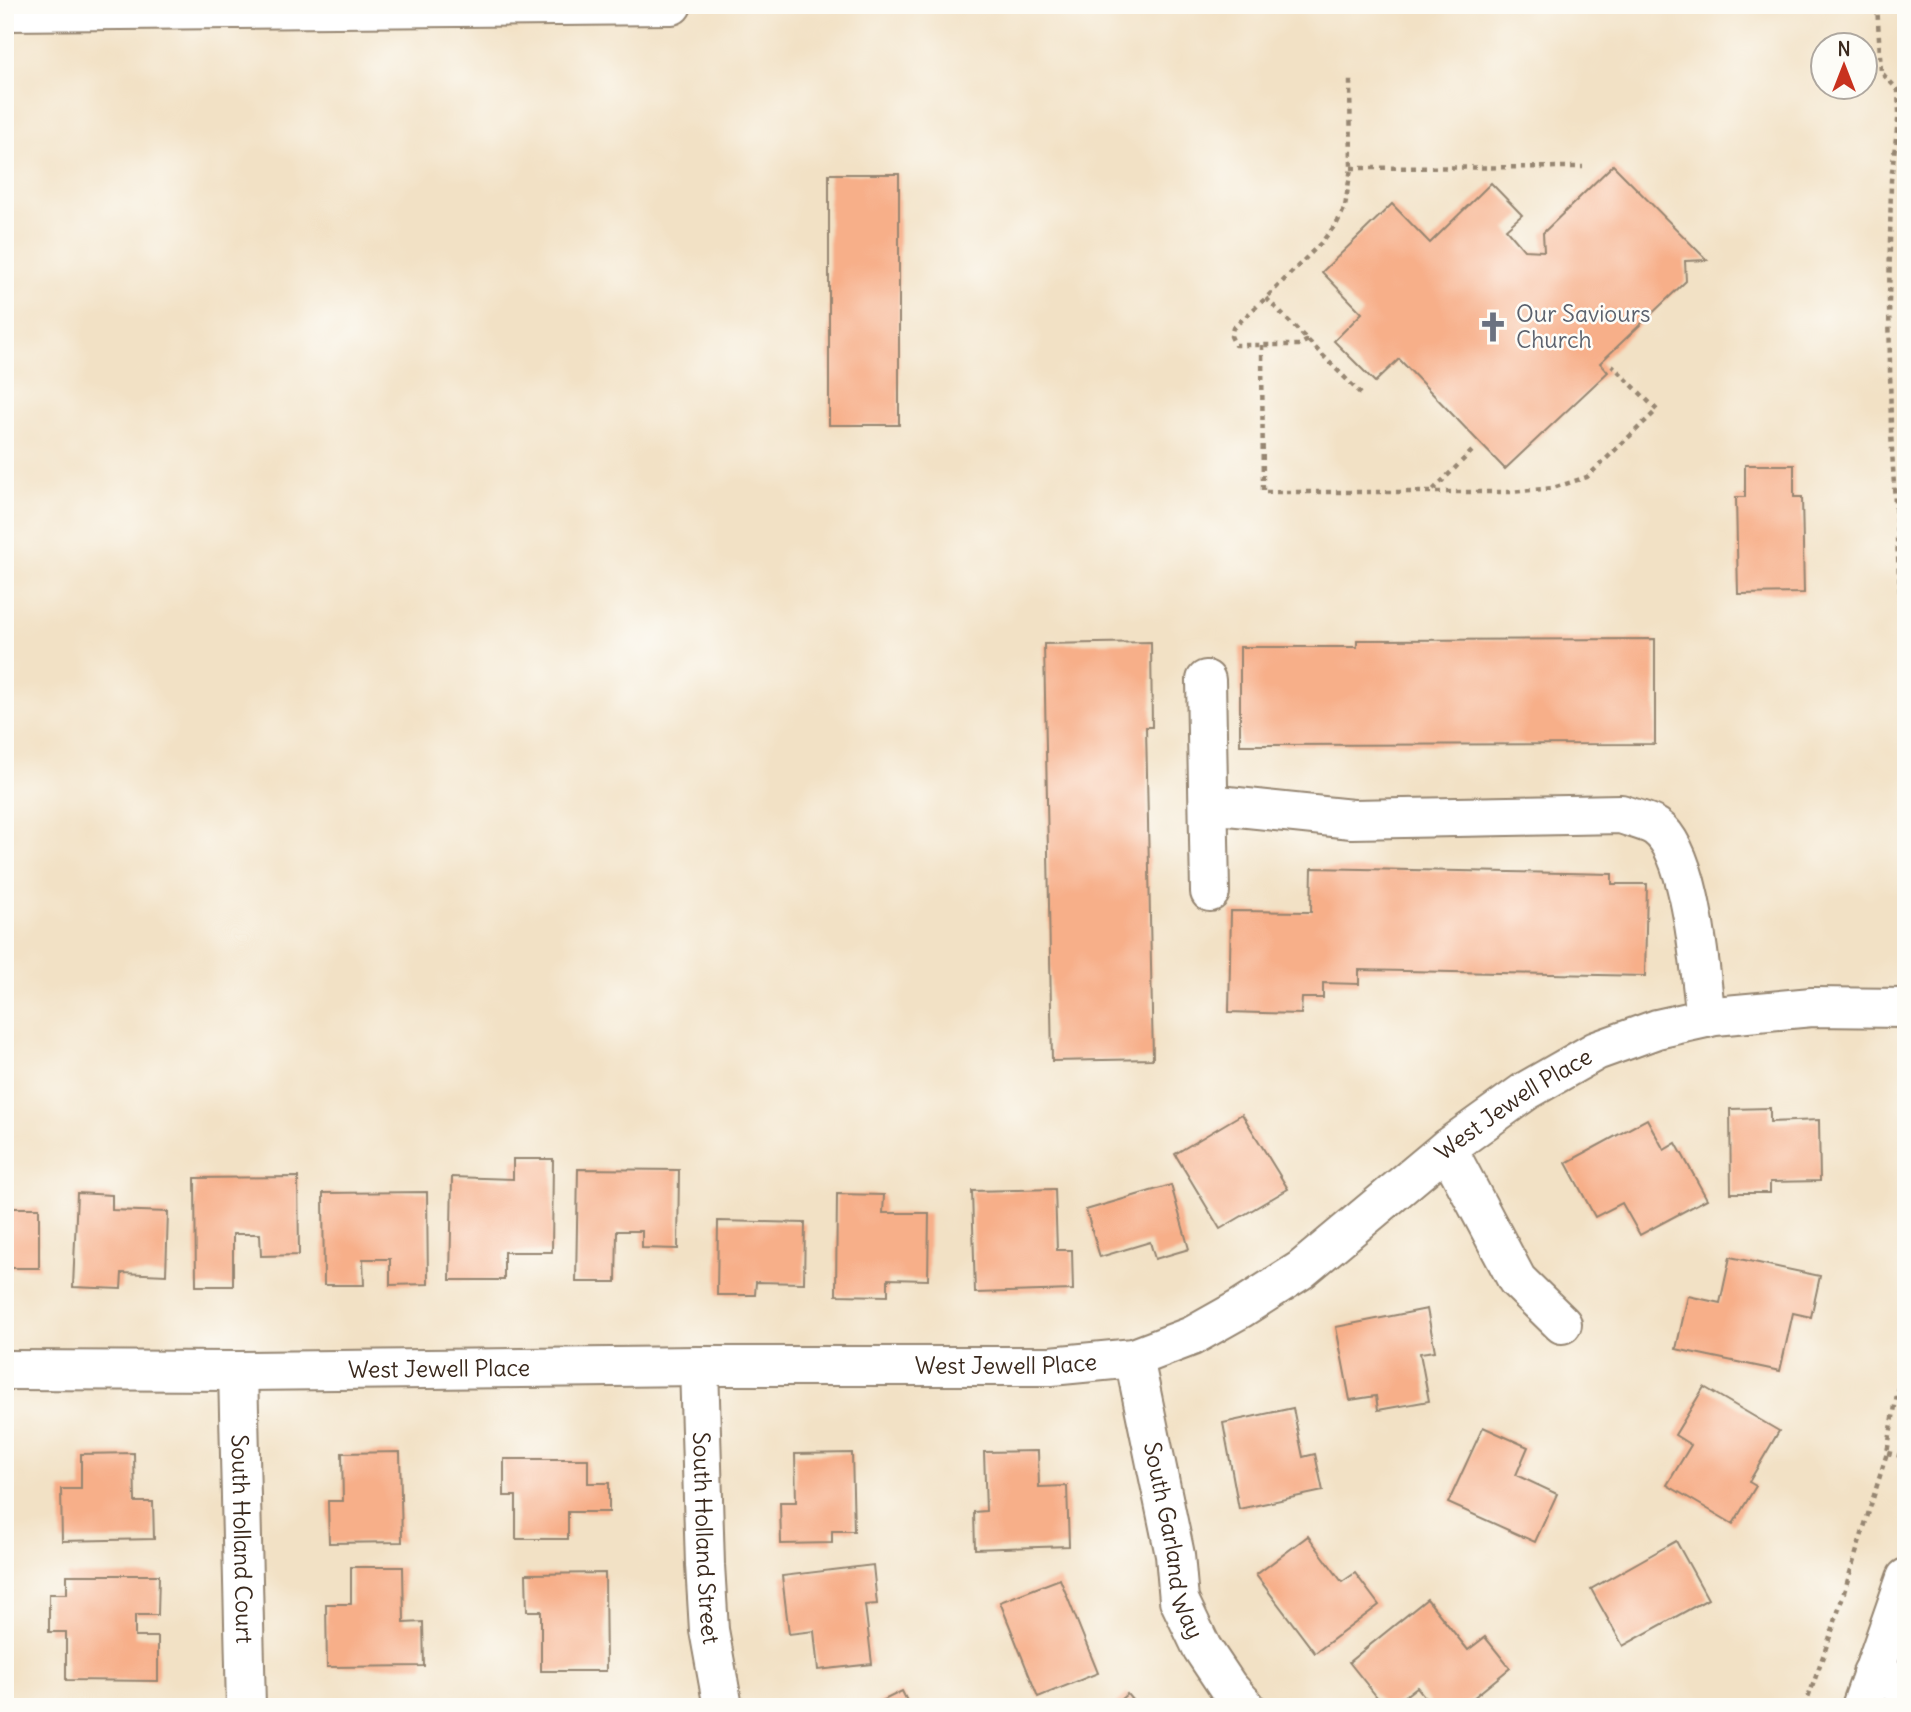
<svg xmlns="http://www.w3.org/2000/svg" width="1911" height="1712" font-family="Delius,sans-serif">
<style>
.building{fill:#f7af89}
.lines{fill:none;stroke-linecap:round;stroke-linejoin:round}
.street-casing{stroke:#968672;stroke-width:42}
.secondary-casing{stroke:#968672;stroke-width:42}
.path{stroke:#968672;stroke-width:4.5;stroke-dasharray:5 5;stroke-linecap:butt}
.street{stroke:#fff;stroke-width:38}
.secondary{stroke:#fff;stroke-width:38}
.labels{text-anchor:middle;stroke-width:5;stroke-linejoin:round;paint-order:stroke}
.worship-label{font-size:23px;fill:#5b616d;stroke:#fdfcf7;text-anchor:start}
.street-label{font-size:23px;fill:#3b2a1e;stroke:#fdfcf7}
</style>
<rect width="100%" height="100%" fill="#fdfcf7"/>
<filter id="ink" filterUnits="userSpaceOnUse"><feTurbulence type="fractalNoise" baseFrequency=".0143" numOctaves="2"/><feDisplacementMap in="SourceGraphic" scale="14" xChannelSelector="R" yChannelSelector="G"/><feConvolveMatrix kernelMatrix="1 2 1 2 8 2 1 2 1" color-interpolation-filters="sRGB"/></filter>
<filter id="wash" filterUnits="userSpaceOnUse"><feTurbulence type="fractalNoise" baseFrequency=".00686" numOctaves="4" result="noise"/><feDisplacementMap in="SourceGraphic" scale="28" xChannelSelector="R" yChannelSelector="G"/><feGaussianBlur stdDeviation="1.57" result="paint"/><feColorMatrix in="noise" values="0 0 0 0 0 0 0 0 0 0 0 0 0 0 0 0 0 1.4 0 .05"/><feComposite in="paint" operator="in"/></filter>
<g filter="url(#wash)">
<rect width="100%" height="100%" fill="#f2e1c5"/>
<g id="blocks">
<g class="building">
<polygon points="1613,165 1707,260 1685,261 1686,281 1600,363 1608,372 1505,469 1399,359 1375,382 1334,341 1362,313 1322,272 1392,204 1430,243 1491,183 1522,215 1506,229 1524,250 1544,251 1543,233"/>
<rect x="829" y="174" width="70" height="251"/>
<polygon points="1745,465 1794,465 1794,497 1802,497 1804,593 1738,594 1736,497 1745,497"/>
<polygon points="1655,639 1655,744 1240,745 1240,647 1357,647 1357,640"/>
<polygon points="1151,642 1152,727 1146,727 1153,1059 1052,1061 1044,644"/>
<polygon points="1312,868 1612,874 1612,884 1647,884 1645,976 1359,970 1359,984 1323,983 1323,998 1302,998 1301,1014 1229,1012 1231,911 1311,912"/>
<polygon points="1770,1108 1770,1122 1819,1120 1820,1181 1770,1182 1770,1193 1731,1193 1730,1109"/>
<polygon points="1242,1114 1288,1189 1220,1229 1175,1154"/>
<polygon points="1647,1119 1664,1150 1676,1143 1707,1199 1640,1235 1622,1203 1595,1217 1566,1163"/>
<polygon points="513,1159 553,1159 552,1252 504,1252 504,1280 450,1280 452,1177 513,1179"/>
<polygon points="578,1169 679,1170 678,1249 642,1248 642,1231 617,1231 616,1282 576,1282"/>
<polygon points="298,1177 299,1255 261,1256 260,1234 233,1234 233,1286 196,1286 195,1178"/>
<polygon points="1171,1185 1189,1249 1155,1259 1150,1242 1100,1257 1086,1210"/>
<polygon points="1055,1189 1057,1250 1072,1250 1073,1290 975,1293 972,1191"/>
<polygon points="427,1192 428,1284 390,1285 390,1259 363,1259 364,1285 324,1285 323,1193"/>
<polygon points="77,1193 112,1195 112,1210 168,1212 166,1275 122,1273 121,1289 73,1287"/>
<polygon points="837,1194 884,1195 883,1213 929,1213 928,1280 888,1279 888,1296 836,1295"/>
<rect x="5" y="1208" width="34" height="60"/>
<polygon points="718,1221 805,1223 804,1283 756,1282 755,1295 717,1295"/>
<polygon points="1730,1257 1820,1276 1811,1317 1793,1313 1780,1371 1676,1349 1688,1296 1720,1303"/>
<polygon points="1427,1309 1435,1351 1420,1353 1429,1401 1378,1410 1376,1396 1350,1400 1336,1327"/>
<polygon points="1704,1387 1779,1431 1749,1482 1756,1486 1733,1524 1667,1485 1691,1445 1675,1435"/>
<polygon points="1293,1408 1303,1457 1315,1454 1323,1491 1239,1509 1223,1423"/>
<polygon points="1483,1427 1528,1447 1516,1475 1557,1494 1535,1542 1448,1503"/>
<polygon points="1038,1451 1039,1487 1067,1486 1069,1546 975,1549 974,1512 986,1511 984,1452"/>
<polygon points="400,1452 402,1542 329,1543 328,1501 343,1501 342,1453"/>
<polygon points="134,1453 135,1502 153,1502 154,1539 62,1541 61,1489 81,1489 81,1454"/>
<polygon points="852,1453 854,1531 832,1531 832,1543 781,1544 780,1502 796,1502 795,1454"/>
<polygon points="504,1459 588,1459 588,1483 609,1483 609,1512 568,1512 568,1539 516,1539 516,1496 504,1496"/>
<polygon points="1308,1536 1342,1582 1355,1573 1379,1605 1315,1653 1256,1575"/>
<polygon points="1676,1541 1708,1599 1623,1646 1591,1589"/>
<polygon points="873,1565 877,1604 865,1605 872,1664 818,1670 814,1631 789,1634 782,1576"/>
<polygon points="351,1567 403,1567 404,1623 423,1622 424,1666 327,1667 326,1604 351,1604"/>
<polygon points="605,1573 606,1671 541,1671 541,1611 527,1611 526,1574"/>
<polygon points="67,1575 159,1575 158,1615 135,1615 135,1637 158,1637 158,1681 66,1680 66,1632 49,1632 49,1594 67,1594"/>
<polygon points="1060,1579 1098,1673 1038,1697 1000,1602"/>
<polygon points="1427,1599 1468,1650 1485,1637 1510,1668 1462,1707 1433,1707 1417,1687 1391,1707 1385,1707 1349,1662"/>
<polygon points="902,1691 910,1707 870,1707"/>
<polygon points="1127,1694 1138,1707 1112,1707"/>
</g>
</g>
</g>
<g filter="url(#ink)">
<use href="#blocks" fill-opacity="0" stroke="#968672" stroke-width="2"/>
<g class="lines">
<g class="street-casing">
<g id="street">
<polyline points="1206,680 1210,892"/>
<path d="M1209,804L1352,819L1621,814C1631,818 1647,821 1656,827C1693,853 1700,974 1706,1018"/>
<polyline points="1447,1148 1517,1280 1562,1324"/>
<path id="s1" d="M1134,1358L1175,1555L1179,1600L1202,1648L1228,1687L1246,1707"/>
<path id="s2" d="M699,1366L705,1565L709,1630L723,1707"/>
<path id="s3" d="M5,1370L238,1371L699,1366H1051L1134,1358L1192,1336L1240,1309L1301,1270L1447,1148L1526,1091L1596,1051L1657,1029L1715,1016L1812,1007L1906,1008"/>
<path id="s4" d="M238,1371L246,1707"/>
<polyline points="1872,1673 1906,1686"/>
</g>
</g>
<g class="secondary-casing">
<g id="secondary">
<polyline points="5,11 672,5"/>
<polyline points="1861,1707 1906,1578"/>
</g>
</g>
<g class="path">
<polyline points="1877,5 1881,72 1898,90 1899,112 1891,180 1889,302 1891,432 1906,698"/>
<polyline points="1898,90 1906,90"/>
<polyline points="1351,168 1583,167"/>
<polyline points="1266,298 1363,396"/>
<polyline points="1308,340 1299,345 1235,345 1231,336 1233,328 1266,298 1321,243 1337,223 1345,207 1351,168 1350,79"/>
<polyline points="1262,345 1263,492 1511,492 1553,488 1587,477 1657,410 1612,365"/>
<polyline points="1433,490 1472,451"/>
<polyline points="1904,1045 1901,1056 1906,1079"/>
<polyline points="1887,1453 1906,1457"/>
<polyline points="1805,1707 1833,1628 1887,1453 1906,1341"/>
</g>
<use href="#street" class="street"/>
<use href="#secondary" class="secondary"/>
</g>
</g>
<defs>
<g id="church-bare" transform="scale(2.415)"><path d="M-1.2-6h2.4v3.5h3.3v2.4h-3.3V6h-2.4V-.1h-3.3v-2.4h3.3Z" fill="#6b7280" stroke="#fdfcf7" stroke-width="2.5" paint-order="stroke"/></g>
</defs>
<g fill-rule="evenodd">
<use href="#church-bare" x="1493" y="327"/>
</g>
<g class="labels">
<g class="worship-label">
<text x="1516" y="322">Our Saviours<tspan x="1516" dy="26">Church</tspan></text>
</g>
<g class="street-label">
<text dy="8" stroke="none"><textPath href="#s3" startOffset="1589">West Jewell Place</textPath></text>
<text dy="8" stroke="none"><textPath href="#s3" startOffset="1001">West Jewell Place</textPath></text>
<text dy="8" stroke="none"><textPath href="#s3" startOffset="434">West Jewell Place</textPath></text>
<text dy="8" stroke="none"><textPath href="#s2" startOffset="172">South Holland Street</textPath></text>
<text dy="8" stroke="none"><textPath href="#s4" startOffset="168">South Holland Court</textPath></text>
<text dy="8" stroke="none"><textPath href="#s1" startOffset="187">South Garland Way</textPath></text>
</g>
</g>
<rect width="1911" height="1712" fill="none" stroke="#fdfcf7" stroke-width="28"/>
<g transform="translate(1844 66)"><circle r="33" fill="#fdfcf7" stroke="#afa8a0" stroke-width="2"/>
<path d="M0-5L12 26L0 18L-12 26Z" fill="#c8321e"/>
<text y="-10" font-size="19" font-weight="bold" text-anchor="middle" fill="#3b2a1e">N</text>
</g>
</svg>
